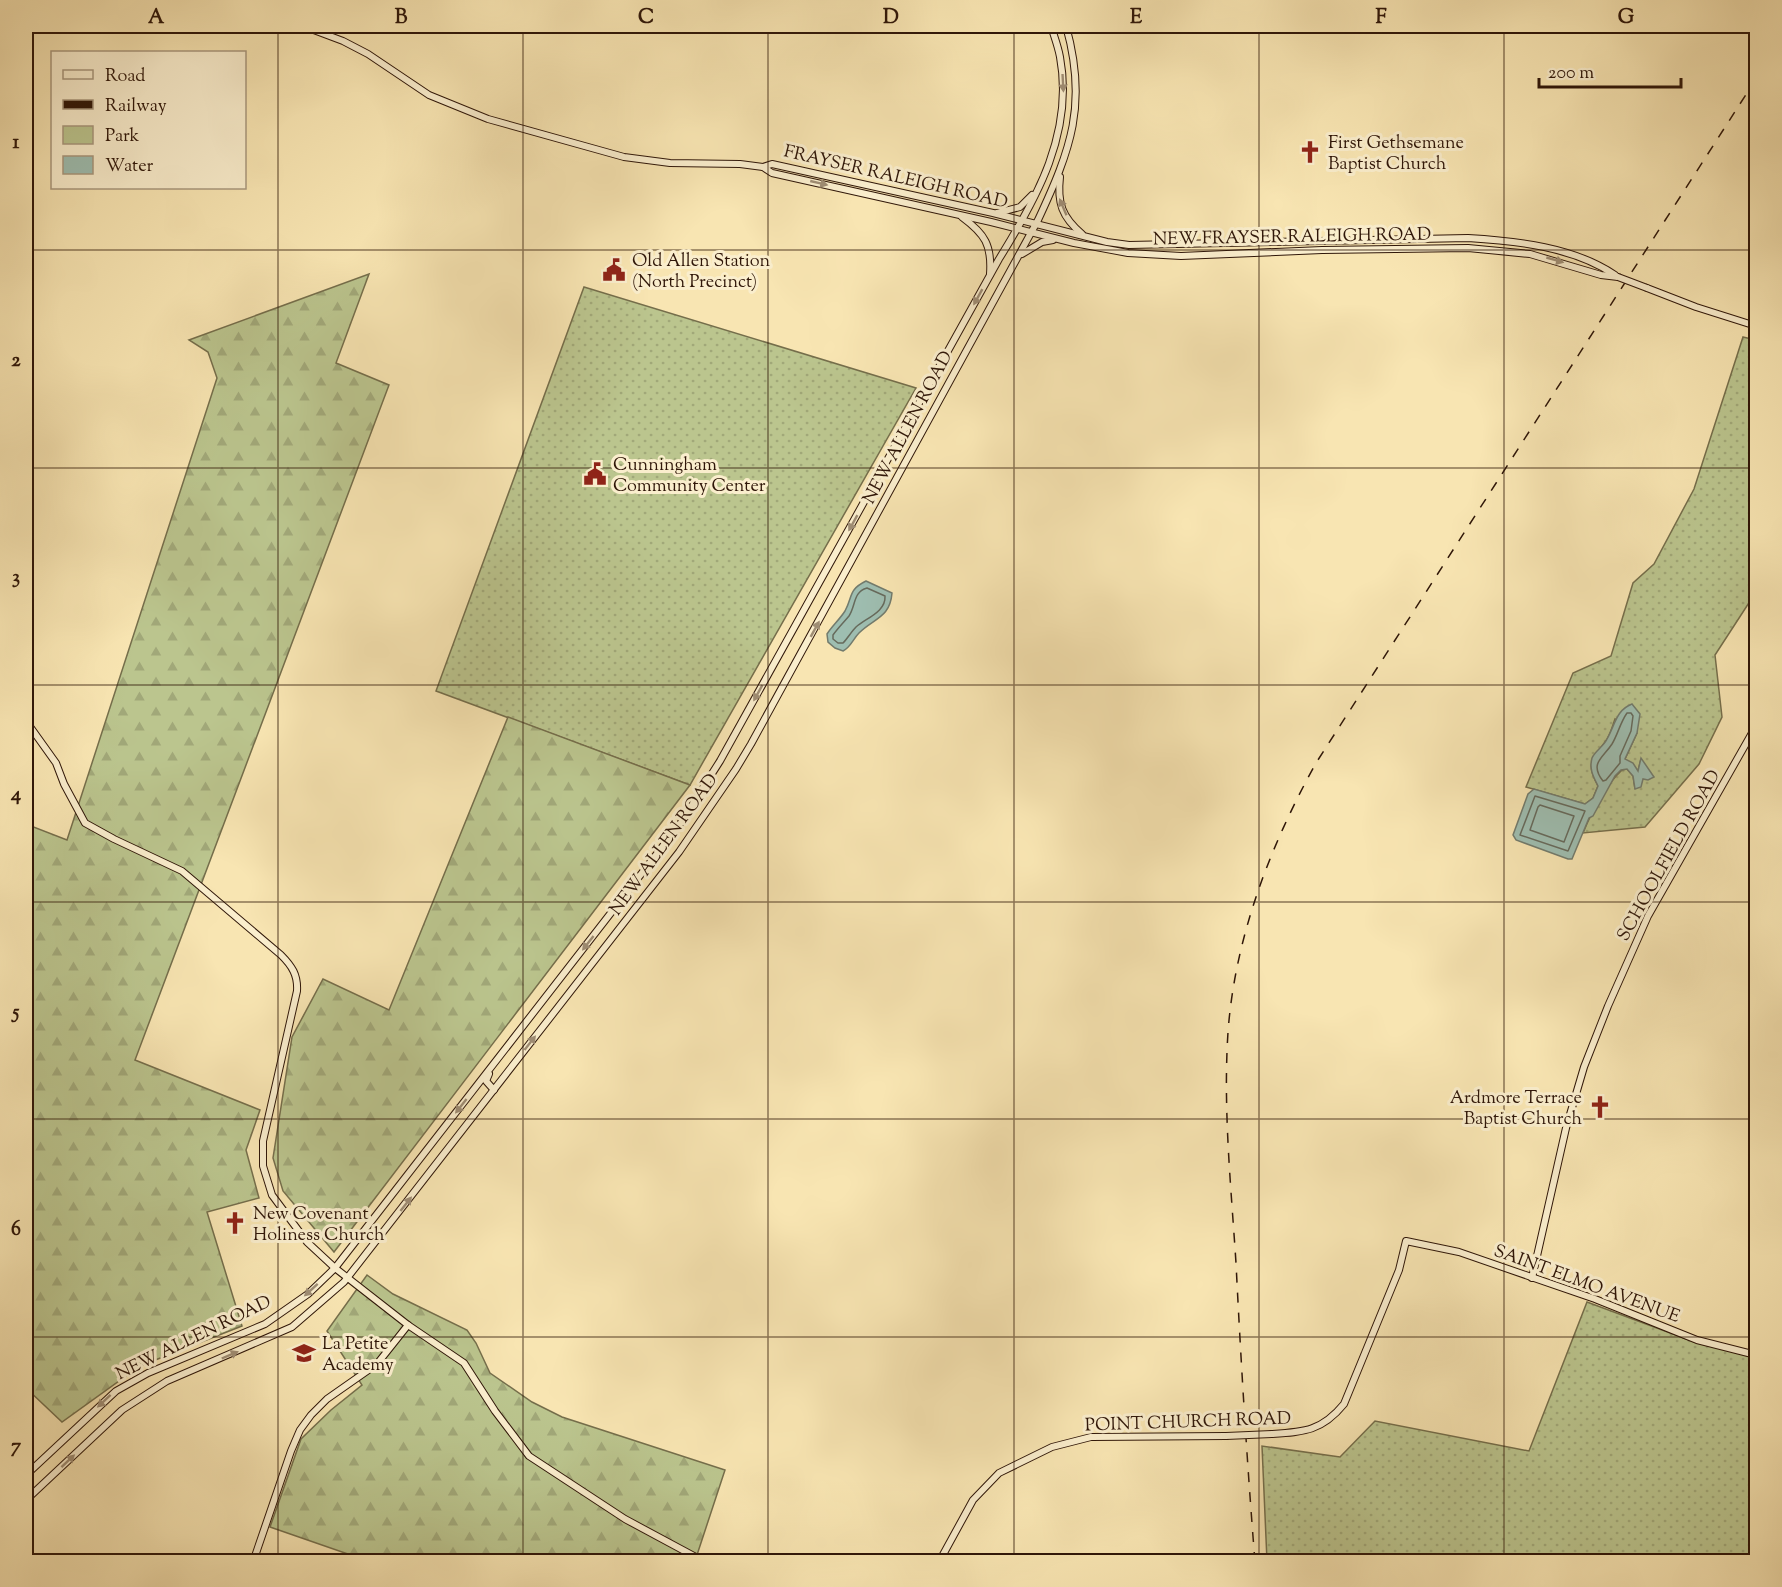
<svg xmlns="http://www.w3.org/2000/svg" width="1782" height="1587" font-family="'Sorts Mill Goudy',serif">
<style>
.green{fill:url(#green-dots);stroke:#756e4b;stroke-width:1.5}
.forest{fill:url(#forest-firs);stroke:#756e4b;stroke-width:1.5}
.water{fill:#9ebeb1;stroke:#727b6d;stroke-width:1.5}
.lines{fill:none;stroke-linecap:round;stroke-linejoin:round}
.shore{stroke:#666a5c;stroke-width:1.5}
.secondary-casing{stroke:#2f1608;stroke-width:8}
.secondary{stroke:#faeecd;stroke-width:6}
.rail{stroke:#2f1608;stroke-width:1.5;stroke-dasharray:10 10;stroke-linecap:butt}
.secondary-bridge-casing{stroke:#2f1608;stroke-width:8;stroke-linecap:butt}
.secondary-bridge{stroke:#faeecd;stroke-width:6}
.oneway{fill:#9f8d74}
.grid{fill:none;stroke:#2f1608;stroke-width:1.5;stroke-opacity:0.55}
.labels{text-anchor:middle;stroke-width:6;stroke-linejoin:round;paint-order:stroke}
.poi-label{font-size:18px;fill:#2f1608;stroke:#faeecd;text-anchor:start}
.street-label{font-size:18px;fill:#2f1608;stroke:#faeecd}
.neatline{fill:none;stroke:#2f1608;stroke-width:2}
.grid-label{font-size:20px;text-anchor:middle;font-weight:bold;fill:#2f1608}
</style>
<defs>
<pattern id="green-dots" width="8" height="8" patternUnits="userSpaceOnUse" patternTransform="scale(1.5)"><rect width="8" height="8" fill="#bbc58e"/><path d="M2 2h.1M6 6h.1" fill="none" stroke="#a1a879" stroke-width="1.8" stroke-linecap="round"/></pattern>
<pattern id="forest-firs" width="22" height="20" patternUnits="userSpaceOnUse" patternTransform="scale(1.5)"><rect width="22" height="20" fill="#bbc58e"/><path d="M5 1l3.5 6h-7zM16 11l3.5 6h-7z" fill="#a1a879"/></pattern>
</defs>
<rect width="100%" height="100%" fill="#f8e5b2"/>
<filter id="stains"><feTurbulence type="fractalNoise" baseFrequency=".00333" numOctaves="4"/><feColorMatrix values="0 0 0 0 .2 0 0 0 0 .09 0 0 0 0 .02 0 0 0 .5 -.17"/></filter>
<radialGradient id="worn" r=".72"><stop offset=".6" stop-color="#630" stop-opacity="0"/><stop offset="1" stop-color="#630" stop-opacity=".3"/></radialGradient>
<g class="green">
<polygon points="584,287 916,388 690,785 436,691"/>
<path d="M1743,337L1756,340V592L1715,655L1722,717L1699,764L1645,827L1583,833C1592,811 1605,786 1622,770L1627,769L1633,776L1635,789L1641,759L1638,771L1625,759L1637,733L1615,719C1612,727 1610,736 1605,742C1591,761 1586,764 1598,786L1593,798L1585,804L1526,787L1573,673L1611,656L1633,583L1654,564L1694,489Z"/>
<polygon points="1587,1302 1689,1340 1756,1358 1756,1561 1267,1561 1262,1446 1340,1457 1375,1421 1529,1451"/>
</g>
<g class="forest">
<polygon points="369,274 336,363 389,385 135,1060 260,1110 246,1150 259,1198 207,1212 242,1326 140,1366 62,1422 26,1388 26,824 67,840 217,378 208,352 189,340"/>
<polygon points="508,717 690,785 334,1252 283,1191 273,1158 292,1037 323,979 389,1010"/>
<polygon points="367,1275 393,1294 467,1330 476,1343 490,1373 532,1402 562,1417 725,1470 695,1561 368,1561 270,1527 301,1439 331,1410 362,1385 327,1331"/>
</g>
<g class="water">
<path d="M866,581L892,593C890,618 874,618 859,633C853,639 851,647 843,651L835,648L828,642L827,634C832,626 840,619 845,611C853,596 848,590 866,581Z"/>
<path d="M1632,704L1640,714L1637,733L1625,759L1633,763L1638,771L1641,758L1654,777L1648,780L1643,779L1641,787L1635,789L1633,776L1627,769L1621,770L1615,776L1593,816L1589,818L1572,859H1568L1516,840L1513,835L1528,794L1534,789L1585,804L1593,798L1598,786C1593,776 1589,769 1592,758C1595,751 1604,746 1607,739C1615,725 1616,710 1632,704Z"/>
</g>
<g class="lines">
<g class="shore">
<path d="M867,588L885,596C886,612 866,618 856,627C851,632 848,638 843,643H838L833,639V635C838,628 844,622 849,616C856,605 853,592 867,588Z"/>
<path d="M1627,713H1631L1633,716L1631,731L1620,756V763L1606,780L1603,781C1589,763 1603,758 1612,744C1618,734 1620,723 1627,713Z"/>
<polygon points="1535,796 1585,811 1568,851 1520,835"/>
<polygon points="1540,805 1574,816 1564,842 1530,830 1538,807"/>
</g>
<g class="secondary-casing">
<g id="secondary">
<polyline points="303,26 343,41 368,54 429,95 488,119 624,157 670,163 740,164 763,167 772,173 991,222 1074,243 1128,253 1181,256 1322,250 1468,248 1530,254 1601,275 1618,277"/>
<path d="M763,167L772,164L993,213L1107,242L1129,245L1468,238C1517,241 1574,247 1615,275"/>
<path d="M1060,177C1057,203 1062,217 1082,234"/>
<polyline points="997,213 1020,207 1032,195"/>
<path d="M962,217C985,234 992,245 990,274"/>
<polyline points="1022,254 1042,242 1053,240"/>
<polyline points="1647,288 1696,307 1756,326"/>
<path d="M26,721L56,763L64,784L85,823L114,839L182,871L281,955C292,966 298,975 297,991L263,1141V1166L272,1195L307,1242L335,1268L408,1325L464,1363L495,1411L529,1456L625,1519L705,1562"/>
<polyline points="489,1074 486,1081 494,1090"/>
<polyline points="1532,1278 1566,1128 1584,1067 1608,1006 1648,916 1756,726"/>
<path d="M1272,1434C1304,1432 1322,1431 1344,1404L1399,1270L1406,1241L1459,1252L1595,1299L1697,1340L1756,1355"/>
<path d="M26,1475L116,1391L148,1373L265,1324L308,1294L335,1268L680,824L720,761L999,259C1037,198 1074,132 1060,57C1058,46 1054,36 1051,26"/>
<path d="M26,1500L122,1410L167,1381L292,1327L344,1282L679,852L736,769L751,744L1038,220C1071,149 1088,104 1066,26"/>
<polyline points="253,1562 291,1451 300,1430 311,1415 327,1399 377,1364 408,1325"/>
<polyline points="939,1562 973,1500 999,1473 1052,1447 1091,1437 1226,1436"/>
</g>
</g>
<use href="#secondary" class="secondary"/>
<path class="rail" d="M1255,1562C1247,1462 1241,1363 1236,1263C1231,1186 1223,1109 1228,1032C1235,937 1270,846 1316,763L1756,79"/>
<g class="secondary-bridge-casing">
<g id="secondary-bridge">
<polyline points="1618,277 1647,288"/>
<polyline points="1226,1436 1272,1434"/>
</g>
</g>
<use href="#secondary-bridge" class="secondary-bridge"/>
</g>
<defs><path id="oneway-solid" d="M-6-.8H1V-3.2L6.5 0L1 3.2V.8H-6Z" transform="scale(1.5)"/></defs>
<g class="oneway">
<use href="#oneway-solid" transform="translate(1063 83) rotate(87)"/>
<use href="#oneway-solid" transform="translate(819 183) rotate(13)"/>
<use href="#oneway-solid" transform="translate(1063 207) rotate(-113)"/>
<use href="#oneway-solid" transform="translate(1555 260) rotate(16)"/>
<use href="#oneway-solid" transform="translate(978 297) rotate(119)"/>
<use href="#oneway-solid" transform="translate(853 523) rotate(119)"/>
<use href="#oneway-solid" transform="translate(815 629) rotate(-61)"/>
<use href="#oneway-solid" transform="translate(758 693) rotate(119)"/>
<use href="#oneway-solid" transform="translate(588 943) rotate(128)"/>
<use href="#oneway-solid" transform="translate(530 1043) rotate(-52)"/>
<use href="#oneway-solid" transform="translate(461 1106) rotate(128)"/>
<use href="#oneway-solid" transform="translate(406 1204) rotate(-52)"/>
<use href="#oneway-solid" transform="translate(311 1290) rotate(138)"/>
<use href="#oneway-solid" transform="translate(230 1355) rotate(-23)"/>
<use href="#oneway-solid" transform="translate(104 1401) rotate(137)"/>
<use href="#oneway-solid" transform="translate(68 1461) rotate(-43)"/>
</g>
<path class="grid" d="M278,26V1562M523,26V1562M768,26V1562M1014,26V1562M1259,26V1562M1504,26V1562M26,250H1756M26,468H1756M26,685H1756M26,902H1756M26,1119H1756M26,1337H1756"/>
<defs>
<g id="church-bare" transform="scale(1.8)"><path d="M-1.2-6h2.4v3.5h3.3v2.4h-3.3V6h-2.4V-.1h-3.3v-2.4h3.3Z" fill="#8f2418" stroke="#faeecd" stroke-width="2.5" paint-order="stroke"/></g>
<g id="civic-bare" transform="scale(1.8)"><path d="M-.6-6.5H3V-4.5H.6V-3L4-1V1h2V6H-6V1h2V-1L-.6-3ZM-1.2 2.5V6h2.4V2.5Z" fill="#8f2418" stroke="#faeecd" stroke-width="2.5" paint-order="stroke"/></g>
<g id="school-bare" transform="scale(1.8)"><path d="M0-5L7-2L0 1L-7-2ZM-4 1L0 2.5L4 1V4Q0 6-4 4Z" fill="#8f2418" stroke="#faeecd" stroke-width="2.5" paint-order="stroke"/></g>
</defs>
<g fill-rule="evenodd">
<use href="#church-bare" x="1310" y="152"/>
<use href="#civic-bare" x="614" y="270"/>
<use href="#civic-bare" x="595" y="474"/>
<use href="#church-bare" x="1600" y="1107"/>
<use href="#church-bare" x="235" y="1223"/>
<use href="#school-bare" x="304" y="1353"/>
</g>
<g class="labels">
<g class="poi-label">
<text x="1328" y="148">First Gethsemane<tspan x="1328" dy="21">Baptist Church</tspan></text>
<text x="632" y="266">Old Allen Station<tspan x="632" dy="21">(North Precinct)</tspan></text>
<text x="613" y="470">Cunningham<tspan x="613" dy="21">Community Center</tspan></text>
<text x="1582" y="1103" text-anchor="end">Ardmore Terrace<tspan x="1582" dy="21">Baptist Church</tspan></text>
<text x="253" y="1219">New Covenant<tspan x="253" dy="21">Holiness Church</tspan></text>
<text x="322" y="1349">La Petite<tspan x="322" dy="21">Academy</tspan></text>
</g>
<g class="street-label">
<text transform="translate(896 176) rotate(13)" y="6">FRAYSER RALEIGH ROAD</text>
<text transform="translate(1292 236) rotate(-1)" y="6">NEW FRAYSER RALEIGH ROAD</text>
<text transform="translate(907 427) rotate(-62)" y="6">NEW ALLEN ROAD</text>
<text transform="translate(663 844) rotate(-54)" y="6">NEW ALLEN ROAD</text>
<text transform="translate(1668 855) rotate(-61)" y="6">SCHOOLFIELD ROAD</text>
<text transform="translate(1587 1283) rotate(20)" y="6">SAINT ELMO AVENUE</text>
<text transform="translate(193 1337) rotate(-26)" y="6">NEW ALLEN ROAD</text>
<text transform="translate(1188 1421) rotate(-2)" y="6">POINT CHURCH ROAD</text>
</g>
</g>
<rect width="1782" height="1587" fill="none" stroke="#f8e5b2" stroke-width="66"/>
<rect x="51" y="51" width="195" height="138" fill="#faeecd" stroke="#a9987e" stroke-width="1.5"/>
<rect x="63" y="70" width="30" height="9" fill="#faeecd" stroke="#a9987e" stroke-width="1.5"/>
<text x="105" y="81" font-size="18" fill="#2f1608">Road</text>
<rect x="63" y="100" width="30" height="9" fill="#2f1608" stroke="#a9987e" stroke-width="1.5"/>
<text x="105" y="111" font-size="18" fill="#2f1608">Railway</text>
<rect x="63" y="126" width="30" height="18" fill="#bbc58e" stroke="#a9987e" stroke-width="1.5"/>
<text x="105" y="141" font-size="18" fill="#2f1608">Park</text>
<rect x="63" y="156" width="30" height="18" fill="#9ebeb1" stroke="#a9987e" stroke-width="1.5"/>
<text x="105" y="171" font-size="18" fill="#2f1608">Water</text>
<path d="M1539 78v9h142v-9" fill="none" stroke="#2f1608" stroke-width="3"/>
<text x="1548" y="78" font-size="18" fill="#2f1608" stroke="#faeecd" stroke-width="4.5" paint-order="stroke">200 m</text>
<rect x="33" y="33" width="1716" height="1521" class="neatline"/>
<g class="grid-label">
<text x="156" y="23">A</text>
<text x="401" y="23">B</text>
<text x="646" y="23">C</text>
<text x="891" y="23">D</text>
<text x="1136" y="23">E</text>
<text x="1381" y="23">F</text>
<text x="1626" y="23">G</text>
<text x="16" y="148">1</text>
<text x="16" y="366">2</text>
<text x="16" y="583">3</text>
<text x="16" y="800">4</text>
<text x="16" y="1018">5</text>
<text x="16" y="1235">6</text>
<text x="16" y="1452">7</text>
</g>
<rect width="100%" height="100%" filter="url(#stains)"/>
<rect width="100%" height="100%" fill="url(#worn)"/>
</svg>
